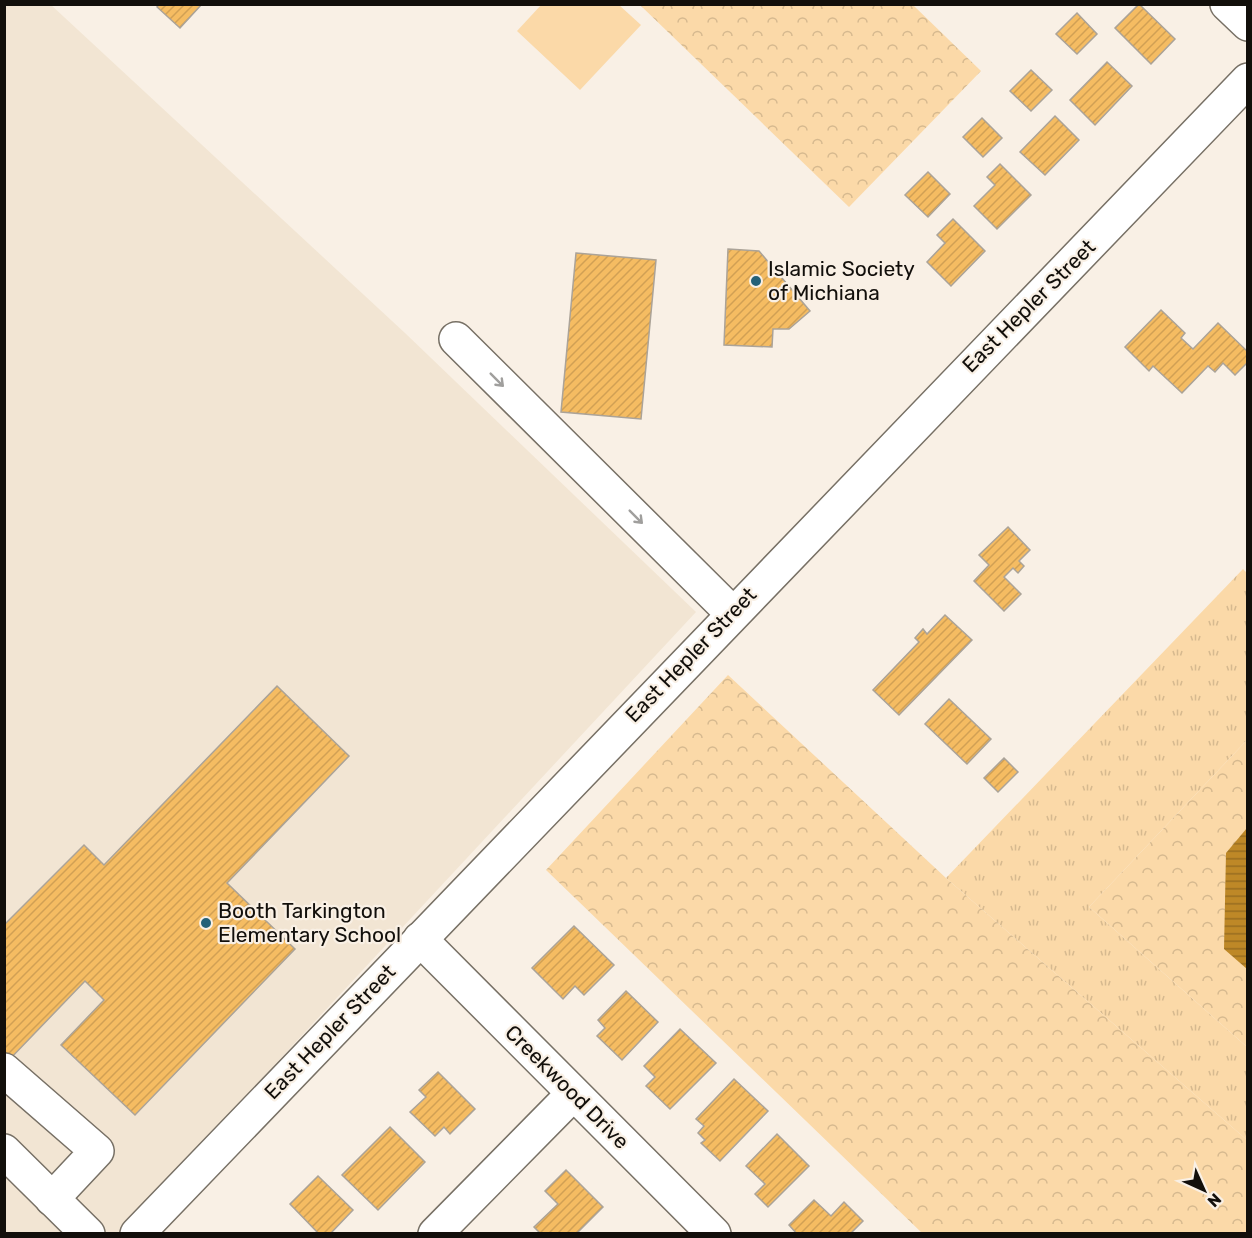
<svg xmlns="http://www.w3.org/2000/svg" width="1252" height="1238" font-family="Rubik,sans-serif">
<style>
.built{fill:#f2e5d3}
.grass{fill:url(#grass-tufts)}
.forest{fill:url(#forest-crowns)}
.park{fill:#fbd9a8}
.water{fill:url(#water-rules)}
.building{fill:url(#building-hatch);stroke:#aba398;stroke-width:1.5}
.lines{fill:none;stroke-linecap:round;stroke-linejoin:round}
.minor-casing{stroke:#777065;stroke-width:36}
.minor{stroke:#fff;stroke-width:33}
.oneway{stroke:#a09f9d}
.poi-dot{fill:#246178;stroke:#f9f0e5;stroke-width:2}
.labels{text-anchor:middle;stroke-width:4.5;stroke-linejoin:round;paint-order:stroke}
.poi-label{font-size:21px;fill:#120f0b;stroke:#f9f0e5;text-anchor:start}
.street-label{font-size:21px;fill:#120f0b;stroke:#f9f0e5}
</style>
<defs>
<pattern id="grass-tufts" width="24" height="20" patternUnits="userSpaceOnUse" patternTransform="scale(1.5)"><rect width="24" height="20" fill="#fbd9a8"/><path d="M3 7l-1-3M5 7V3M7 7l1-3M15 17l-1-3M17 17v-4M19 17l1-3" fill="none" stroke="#d6b98f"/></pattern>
<pattern id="forest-crowns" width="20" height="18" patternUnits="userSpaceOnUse" patternTransform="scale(1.5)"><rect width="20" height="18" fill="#fbd9a8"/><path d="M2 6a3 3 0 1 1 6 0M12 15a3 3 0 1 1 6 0" fill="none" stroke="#d6b98f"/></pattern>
<pattern id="water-rules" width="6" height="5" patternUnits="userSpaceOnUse" patternTransform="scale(1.5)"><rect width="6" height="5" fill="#be8827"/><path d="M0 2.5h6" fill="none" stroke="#996e20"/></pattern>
<pattern id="building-hatch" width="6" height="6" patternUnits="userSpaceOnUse" patternTransform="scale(1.5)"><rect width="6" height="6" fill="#f5bc62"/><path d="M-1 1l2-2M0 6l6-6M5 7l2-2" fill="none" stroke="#d1a054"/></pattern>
</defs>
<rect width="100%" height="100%" fill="#f9f0e5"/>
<polygon class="built" points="50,4 405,333 696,612 118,1233 5,1234 4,5"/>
<polygon class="grass" points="1243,569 1248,574 1247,740 1089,907 1247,1047 1247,1140 946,878"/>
<g class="forest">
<polygon points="640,5 913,5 981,71 849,207"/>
<polygon points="728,675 946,878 1247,1140 1247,1233 922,1233 546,870"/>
<polygon points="1247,740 1247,1047 1089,907"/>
</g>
<polygon class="park" points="542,4 619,5 641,25 580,90 517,31"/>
<polygon class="water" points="1247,828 1247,969 1224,949 1226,853"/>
<g class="building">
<polygon points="159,4 202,4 180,28 157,7"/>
<polygon points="1139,4 1175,39 1151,64 1115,28"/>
<polygon points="1077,13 1097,34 1077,54 1056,34"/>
<polygon points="1107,62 1132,86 1095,125 1070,100"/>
<polygon points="1031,70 1052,90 1031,111 1010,91"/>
<polygon points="1055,116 1079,140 1045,175 1020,152"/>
<polygon points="982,118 1002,138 983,157 963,137"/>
<polygon points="1000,164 1031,195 997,229 974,206 995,185 987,177"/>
<polygon points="928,172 950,194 928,217 905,195"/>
<polygon points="953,219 985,251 951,286 927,262 945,243 937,235"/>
<polygon points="728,249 759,251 810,311 789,329 773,329 772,347 724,345"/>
<polygon points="576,253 656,260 641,419 561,412"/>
<polygon points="1161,310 1185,333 1181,338 1193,349 1218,323 1248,352 1248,362 1235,375 1223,363 1215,372 1208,366 1182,393 1153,366 1149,371 1125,347"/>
<polygon points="1008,527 1030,550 1019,561 1024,566 1018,573 1013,568 1004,577 1021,594 1004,611 974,581 989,565 979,555"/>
<polygon points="945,615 972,640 899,715 873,690 919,642 915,638 923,629 927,634"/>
<polygon points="277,686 349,756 227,883 295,949 135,1115 61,1045 104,1000 85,981 8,1061 4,1057 4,925 84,845 104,865"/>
<polygon points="949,699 991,739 967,764 925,724"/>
<polygon points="1004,758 1018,772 998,792 984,778"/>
<polygon points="574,926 614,965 584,995 575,986 563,999 532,968"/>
<polygon points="626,991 658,1022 622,1060 597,1036 605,1028 598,1020"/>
<polygon points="680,1029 716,1063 670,1109 646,1086 655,1077 644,1066"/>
<polygon points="438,1072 475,1109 450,1134 444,1127 435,1136 410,1112 426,1097 419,1090"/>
<polygon points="734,1079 768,1111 720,1161 701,1143 705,1140 698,1133 704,1126 696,1119"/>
<polygon points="390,1127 425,1162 378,1210 342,1175"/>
<polygon points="777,1134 809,1166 768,1207 755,1194 765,1184 746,1166"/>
<polygon points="566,1170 603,1207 576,1234 541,1234 534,1227 558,1204 545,1191"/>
<polygon points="318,1176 353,1210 330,1234 319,1234 290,1204"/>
<polygon points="814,1200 831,1216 844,1202 863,1221 850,1234 797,1234 789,1225"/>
</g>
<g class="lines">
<g class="minor-casing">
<g id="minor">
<polyline points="1227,4 1248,24"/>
<polyline points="456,339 732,613"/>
<polyline points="420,939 714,1234"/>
<polyline points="4,1070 97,1151 52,1199"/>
<polyline points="4,1151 88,1234"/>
<polyline points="137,1234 1248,80"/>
<polyline points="435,1234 573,1094"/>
</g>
</g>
<use href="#minor" class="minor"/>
</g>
<defs><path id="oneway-shaft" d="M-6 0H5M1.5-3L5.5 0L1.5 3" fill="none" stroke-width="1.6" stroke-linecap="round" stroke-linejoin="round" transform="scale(1.5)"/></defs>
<g class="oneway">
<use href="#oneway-shaft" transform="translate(497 380) rotate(45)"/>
<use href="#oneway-shaft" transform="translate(636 517) rotate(45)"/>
</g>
<g class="poi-dot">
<circle cx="756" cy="281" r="6"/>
<circle cx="206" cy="923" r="6"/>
</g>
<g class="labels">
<g class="poi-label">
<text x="768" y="276">Islamic Society<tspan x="768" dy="24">of Michiana</tspan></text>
<text x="218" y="918">Booth Tarkington<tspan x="218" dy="24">Elementary School</tspan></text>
</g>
<g class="street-label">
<text transform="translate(1029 306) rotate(-45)" y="7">East Hepler Street</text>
<text transform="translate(691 655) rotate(-46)" y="7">East Hepler Street</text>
<text transform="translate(330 1032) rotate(-46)" y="7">East Hepler Street</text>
<text transform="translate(567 1087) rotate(45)" y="7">Creekwood Drive</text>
</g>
</g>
<rect width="1252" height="1238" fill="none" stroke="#120f0b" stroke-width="12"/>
<g transform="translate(1204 1190) rotate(135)" stroke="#f9f0e5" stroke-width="4.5" paint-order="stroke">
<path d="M0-4.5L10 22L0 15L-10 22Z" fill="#120f0b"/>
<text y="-9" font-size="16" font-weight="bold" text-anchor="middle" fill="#120f0b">N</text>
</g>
</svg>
